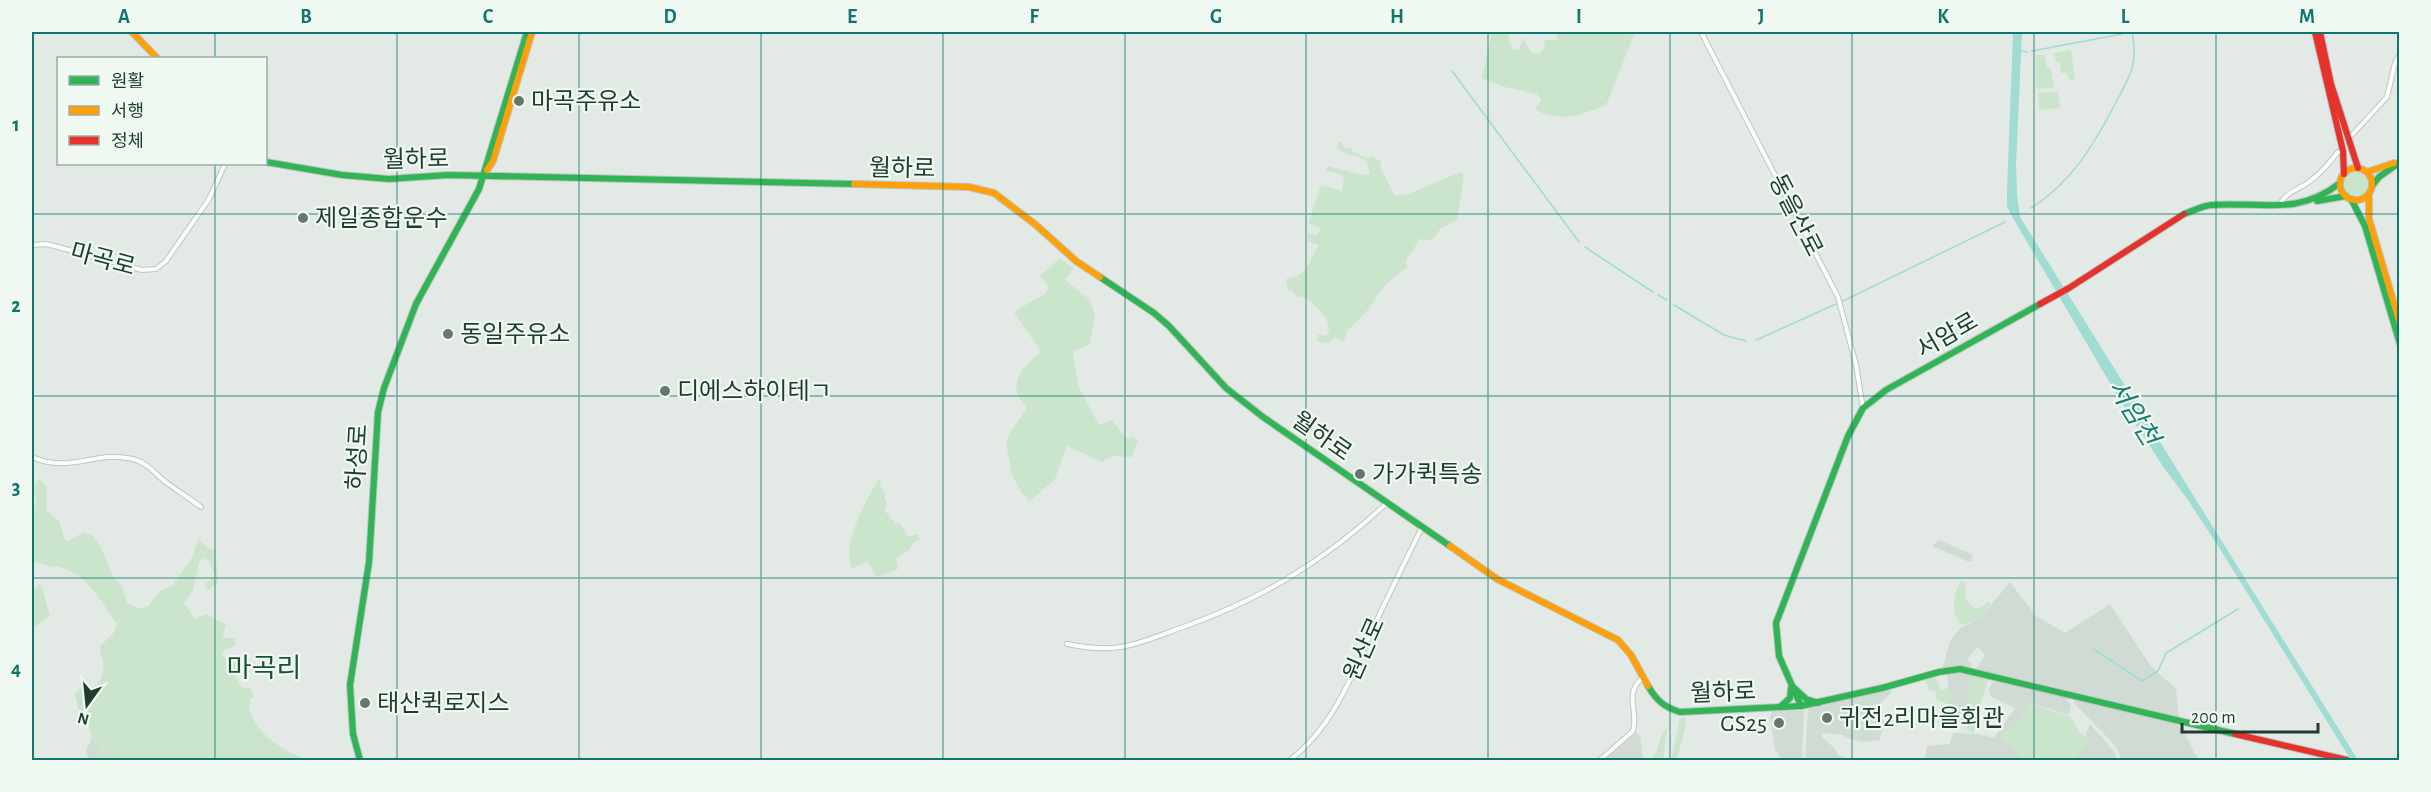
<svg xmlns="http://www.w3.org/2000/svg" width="2431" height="792" font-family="'Alegreya Sans','Noto Sans KR',sans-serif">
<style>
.built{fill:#d0dbd3}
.green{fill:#cbe4cc}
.water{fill:#a0dbd4}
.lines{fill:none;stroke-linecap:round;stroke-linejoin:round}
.stream{stroke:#a0dbd4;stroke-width:1.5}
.street-casing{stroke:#c0c6c1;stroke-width:6}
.fast-casing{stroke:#bcc5c0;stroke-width:8}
.slow-casing{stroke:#bcc5c0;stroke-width:8}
.jam-casing{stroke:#bcc5c0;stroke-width:8}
.street{stroke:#fbfcfb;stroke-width:4}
.fast{stroke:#30b455;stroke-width:6}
.slow{stroke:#ff9f0a;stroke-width:6}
.jam{stroke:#e5322d;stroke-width:6}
.grid{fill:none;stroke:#0f766e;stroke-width:1.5;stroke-opacity:0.55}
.poi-dot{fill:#64796e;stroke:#f0f8f2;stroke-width:2}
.labels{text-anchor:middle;stroke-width:4.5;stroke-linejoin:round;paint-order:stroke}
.poi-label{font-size:24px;fill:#1f3d2e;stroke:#f0f8f2;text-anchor:start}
.street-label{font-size:24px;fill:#1f3d2e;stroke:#f0f8f2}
.water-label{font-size:26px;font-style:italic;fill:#167d74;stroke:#f0f8f2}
.quarter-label{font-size:27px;fill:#1a5035;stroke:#f0f8f2}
.neatline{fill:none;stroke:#0f766e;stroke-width:2}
.grid-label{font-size:20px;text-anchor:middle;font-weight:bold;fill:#0f766e}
</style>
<rect width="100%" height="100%" fill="#e3e9e4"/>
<g class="built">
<polygon points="1939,540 1973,555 1972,561 1969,562 1932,546"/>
<polygon points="2010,582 2036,616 2065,633 2110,604 2150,665 2176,689 2179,717 1976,669 1985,655 1978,647 1967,659 1972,665 1971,668 1943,667 1950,641 1959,629 1982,616"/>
<polygon points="1955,672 1970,674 1967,723 1951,721 1947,674"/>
<polygon points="1994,679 2064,696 2071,706 2068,715 2031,703 2018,722 2002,736 2025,760 1925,760 1927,746 1950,744 1953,733 1978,734 1994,738 2015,708 1990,696 1989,689"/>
<polygon points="1892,688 1891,693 1881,702 1884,723 1880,740 1865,742 1850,739 1842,735 1822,733 1821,736 1834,748 1838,755 1849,760 1805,760 1808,709"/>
<polygon points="2075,698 2174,722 2183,731 2199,760 2121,760 2118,750 2108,738 2074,703"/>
<polygon points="1772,711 1804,711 1802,760 1783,760 1775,750 1770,716"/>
<polygon points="2090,724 2113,750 2118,760 2069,760 2088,744 2086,734"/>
<polygon points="1636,733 1640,735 1643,760 1602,760"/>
<polygon points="92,739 100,748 106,760 89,760 86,750"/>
</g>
<g class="green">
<path d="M1492,32H1510L1508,38L1513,50L1519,49L1523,39L1532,53L1539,54L1544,48L1545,40H1557L1558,32H1625L1628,35L1634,34L1607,103L1602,107C1575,116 1562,122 1535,110L1541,100L1537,94L1505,87L1482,78Z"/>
<polygon points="2071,50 2075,79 2070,81 2067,73 2061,73 2060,63 2056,61 2054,53"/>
<polygon points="2036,55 2044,55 2047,67 2051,69 2054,88 2039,89 2036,87"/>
<polygon points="2058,91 2060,108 2039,110 2038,93"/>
<path d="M1338,142H1341L1344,148H1352L1351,151L1368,159L1372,156L1381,162V169L1395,196L1408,194L1461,172L1464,176L1457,220L1441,228L1432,240L1420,239L1406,260L1407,267L1387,283L1366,312L1347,331L1344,341L1334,337L1329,343L1317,341L1318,334L1326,336C1337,325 1315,303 1305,298C1298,295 1302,301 1296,295C1289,289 1297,292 1288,290L1286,279C1308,277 1309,261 1319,245L1307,241L1308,233L1316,235L1321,231L1320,227L1308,224L1321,185L1342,191L1344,177L1334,172L1326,171L1328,166L1363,175L1370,174L1367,161C1356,154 1346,157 1337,147Z"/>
<circle cx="2356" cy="184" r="12"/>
<path d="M1060,258L1074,269L1065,280L1090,300L1095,316L1090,344L1073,352L1078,386L1099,425L1112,420L1127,439L1132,437L1138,441L1132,457L1112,456L1102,462L1067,446L1055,479L1030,501L1021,492L1012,475L1006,443L1011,431L1027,408C1024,404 1020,400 1018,396C1011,377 1028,362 1041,352L1014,312L1046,293L1049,287L1040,276Z"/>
<path d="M40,478L47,487L46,510L59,521L65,540L68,541L84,532L91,534L99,544L114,578L122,586L127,603L140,609L149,606L160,591L172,586L193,556L198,539L208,548L215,550L218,582L209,589L205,587V584L215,576L209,561L202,558L199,563L193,590L184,603L195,619L206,614L226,625L223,635L224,638H235L236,645L223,651L222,655L225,658L243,661L241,667L235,670L234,674L242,688H251L254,697L250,699C244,725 280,749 300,757L299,760H176L171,758L164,760H106L92,739L88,723L80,716L75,694L80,688L95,687C110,669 101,665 100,646L113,634L117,624C103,604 91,581 68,570C56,564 42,568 32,559V528L36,500L34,487Z"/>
<path d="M878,480L881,481L880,487L886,494L884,496L887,504L885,511L896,524L899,523L909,537L916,534L920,539L915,541L909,550L896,558L898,569L877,577L867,561L852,569C841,543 866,502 878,480Z"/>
<path d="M1961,580L1966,583C1964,594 1966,606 1978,609L1988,602L1991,603L1982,616L1963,625C1949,615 1954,593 1961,580Z"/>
<polygon points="39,584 42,587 50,616 32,629 32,591"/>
<polygon points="1970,674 1988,680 1980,705 1983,720 1973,733 1967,730 1967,692"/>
<polygon points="1935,677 1941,690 1949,688 1951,719 1945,713 1946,703 1937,700 1935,691 1929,690 1925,680"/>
<polygon points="2029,703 2071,717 2080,732 2089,741 2088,744 2069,760 2059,760 2054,758 2050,760 2025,760 2002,735 2018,722"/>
<polygon points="1685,716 1686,724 1677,760 1671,760 1680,719"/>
<path d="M1667,728L1663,760H1651C1660,751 1657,737 1667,728Z"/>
</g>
<polygon class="water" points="2013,32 2022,32 2016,165 2017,194 2020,217 2358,760 2351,760 2220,549 2188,500 2164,468 2120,400 2010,213 2007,206 2007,191"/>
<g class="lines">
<g class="stream">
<polyline points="2019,50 2027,52"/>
<polyline points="2032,51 2122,34"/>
<polyline points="1452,71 1579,242"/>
<path d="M2031,208C2071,183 2093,146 2114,106C2121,92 2130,79 2133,64C2135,53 2134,42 2132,32"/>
<polyline points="1585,247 1653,292"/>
<polyline points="1658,295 1667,300"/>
<polyline points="1843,301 2005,222"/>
<polyline points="1674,305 1724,335 1746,341"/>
<polyline points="1756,340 1836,304"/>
<polyline points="2092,648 2142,681 2158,671 2166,653 2238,609"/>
</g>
<g class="street-casing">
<g id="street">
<polyline points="1701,32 1838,297 1856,365 1863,408"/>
<polyline points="2352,135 2387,97 2395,63 2400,54"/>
<path d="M2279,205C2287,191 2299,190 2310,181C2322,173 2329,163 2338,152"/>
<polyline points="32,245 46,244 58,247 142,270 156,269 166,261 209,199 225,164"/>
<path d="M32,457C70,474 96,450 133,459C148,463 155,474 167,483C178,491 190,499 201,507"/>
<path d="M1067,644C1120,655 1138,643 1186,626C1266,597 1325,560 1387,503"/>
<path d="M1290,760C1335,725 1353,673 1376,622C1391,590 1407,558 1422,527"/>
<path d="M1600,760L1633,731C1639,712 1623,692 1643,678"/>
</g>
</g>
<g class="fast-casing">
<g id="fast">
<polyline points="266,162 342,175 389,179 448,175 854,184"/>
<polyline points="2372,186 2379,177 2400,162"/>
<polyline points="2351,199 2365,226 2400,344"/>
<polyline points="2317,201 2346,196"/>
<path d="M2184,214C2193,211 2202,206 2211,205C2259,201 2297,217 2340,183"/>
<polyline points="1100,277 1154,313 1169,326 1226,388 1263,417 1450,546"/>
<path d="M1648,686C1657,701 1664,707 1680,712L1801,706L1882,688L1939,672L1960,669L2235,734"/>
<polyline points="1793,687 1806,699 1818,703"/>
<polyline points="1801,706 1779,656 1776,623 1848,436 1863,408 1886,390 2040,304"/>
<polyline points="1780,707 1790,698 1791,688"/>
<polyline points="360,760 353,734 350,685 369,562 378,412 384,388 416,304 479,189 527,32"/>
</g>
</g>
<g class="slow-casing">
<g id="slow">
<polyline points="132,32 157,58"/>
<circle cx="2356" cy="184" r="16"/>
<polyline points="487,170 493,161 532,32"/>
<polyline points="2367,172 2394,163"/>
<polyline points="854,184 969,187 994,193 1036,225 1076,261 1100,277"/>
<polyline points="2369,194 2369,219 2400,324"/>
<polyline points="1450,546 1497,579 1618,640 1631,655 1648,686"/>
</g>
</g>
<g class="jam-casing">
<g id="jam">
<polyline points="2315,32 2343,151 2344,174"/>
<polyline points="2320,32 2331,84 2358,168"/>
<polyline points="2040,304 2069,288 2184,214"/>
<polyline points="2235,734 2347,760"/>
</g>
</g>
<use href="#street" class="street"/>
<use href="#fast" class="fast"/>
<use href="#slow" class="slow"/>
<use href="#jam" class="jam"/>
</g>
<path class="grid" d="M215,32V58M397,32V760M579,32V760M761,32V760M943,32V760M1125,32V760M1306,32V760M1488,32V760M1670,32V760M1852,32V760M2034,32V760M2216,32V760M215,164V760M32,214H2400M32,396H2400M32,578H2400"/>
<g class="poi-dot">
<circle cx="519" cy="101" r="6"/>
<circle cx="303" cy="218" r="6"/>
<circle cx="448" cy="334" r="6"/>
<circle cx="665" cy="391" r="6"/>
<circle cx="1360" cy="474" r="6"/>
<circle cx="365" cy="703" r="6"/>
<circle cx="1827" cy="718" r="6"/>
<circle cx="1779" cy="723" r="6"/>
</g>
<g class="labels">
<g class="poi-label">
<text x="531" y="109">마곡주유소</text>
<text x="315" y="226">제일종합운수</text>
<text x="460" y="342">동일주유소</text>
<text x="677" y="399">디에스하이테ㄱ</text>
<text x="1372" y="482">가가퀵특송</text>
<text x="377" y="711">태산퀵로지스</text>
<text x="1839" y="726">귀전2리마을회관</text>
<text x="1767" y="731" text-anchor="end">GS25</text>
</g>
<g class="street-label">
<text transform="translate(416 159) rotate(-1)" y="8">월하로</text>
<text transform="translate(902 168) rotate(1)" y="8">월하로</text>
<text transform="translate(1796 215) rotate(63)" y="8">동을산로</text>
<text transform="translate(103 259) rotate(15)" y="8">마곡로</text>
<text transform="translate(1947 335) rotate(-30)" y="8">서암로</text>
<text transform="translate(1322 436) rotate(35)" y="8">월하로</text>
<text transform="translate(357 457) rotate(-87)" y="8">하성로</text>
<text transform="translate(1364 649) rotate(-66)" y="8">원산로</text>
<text transform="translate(1723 692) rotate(-2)" y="8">월하로</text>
</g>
<g class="water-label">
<text transform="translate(2134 412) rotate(58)" y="9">서암천</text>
</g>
<g class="quarter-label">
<text x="264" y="677">마곡리</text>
</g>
</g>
<rect width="2431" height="792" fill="none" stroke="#f0f8f2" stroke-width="66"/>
<rect x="57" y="57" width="210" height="108" fill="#f0f8f2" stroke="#9cada4" stroke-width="1.5"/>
<rect x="69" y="76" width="30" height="9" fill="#30b455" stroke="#9cada4" stroke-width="1.5"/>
<text x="111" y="87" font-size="18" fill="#1f3d2e">원활</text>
<rect x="69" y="106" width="30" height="9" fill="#ff9f0a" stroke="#9cada4" stroke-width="1.5"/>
<text x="111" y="117" font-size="18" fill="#1f3d2e">서행</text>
<rect x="69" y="136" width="30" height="9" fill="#e5322d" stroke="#9cada4" stroke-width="1.5"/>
<text x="111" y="147" font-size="18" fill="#1f3d2e">정체</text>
<g transform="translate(87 705) rotate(195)" stroke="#f0f8f2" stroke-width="4.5" paint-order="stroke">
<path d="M0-4.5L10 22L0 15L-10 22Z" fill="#1f3d2e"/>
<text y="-9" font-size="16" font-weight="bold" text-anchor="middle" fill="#1f3d2e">N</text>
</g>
<path d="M2182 723v9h136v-9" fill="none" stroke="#1f3d2e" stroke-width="3"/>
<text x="2191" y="723" font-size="18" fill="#1f3d2e" stroke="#f0f8f2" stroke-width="4.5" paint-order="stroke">200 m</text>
<rect x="33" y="33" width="2365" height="726" class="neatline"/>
<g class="grid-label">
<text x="124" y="23">A</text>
<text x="306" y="23">B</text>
<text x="488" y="23">C</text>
<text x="670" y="23">D</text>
<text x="852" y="23">E</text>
<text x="1034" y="23">F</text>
<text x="1216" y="23">G</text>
<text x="1397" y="23">H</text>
<text x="1579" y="23">I</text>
<text x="1761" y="23">J</text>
<text x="1943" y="23">K</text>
<text x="2125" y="23">L</text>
<text x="2307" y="23">M</text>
<text x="16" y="131">1</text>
<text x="16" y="312">2</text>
<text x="16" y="494">3</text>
<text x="16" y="675">4</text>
</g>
</svg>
